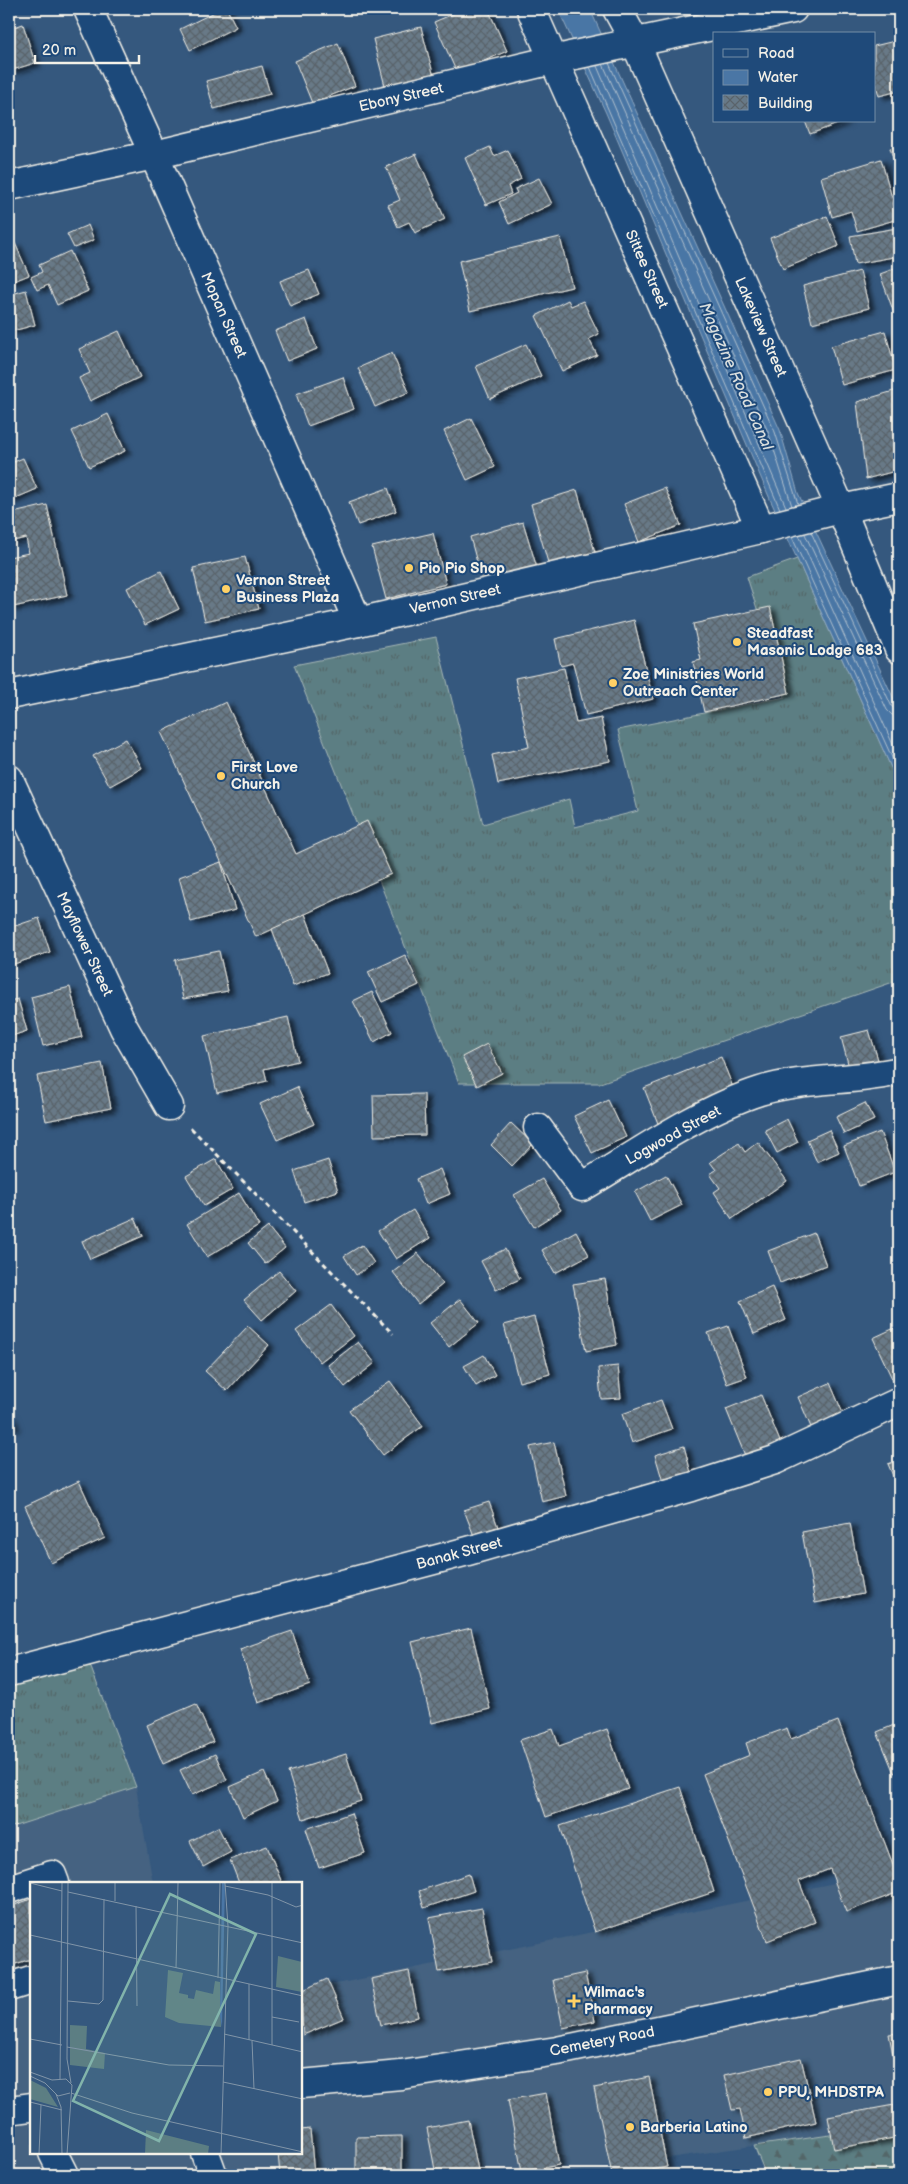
<svg xmlns="http://www.w3.org/2000/svg" width="908" height="2184" font-family="'Balsamiq Sans',sans-serif">
<style>
.built{fill:#446281}
.grass{fill:url(#grass-tufts);stroke:#a8b8b6}
.forest{fill:url(#forest-firs);stroke:#a8b8b6}
.water{fill:#4a76a5;stroke:#8ea7c0}
.lines{fill:none;stroke-linecap:round;stroke-linejoin:round}
.shore{stroke:#b0c0cd;stroke-width:1}
.building{fill:url(#building-cross-hatch);stroke:#f4f1e8;filter:url(#shadow)}
.minor-casing{stroke:#f4f1e8;stroke-width:31}
.major-casing{stroke:#f4f1e8;stroke-width:31}
.path{stroke:#f4f1e8;stroke-width:3;stroke-dasharray:5 4;stroke-linecap:butt}
.minor{stroke:#1f4a7a;stroke-width:28}
.major{stroke:#1f4a7a;stroke-width:28}
.poi-dot{fill:#ffd166;stroke:#1f4a7a;stroke-width:2}
.labels{text-anchor:middle;stroke-width:4;stroke-linejoin:round;paint-order:stroke}
.street-label{font-size:15px;fill:#f4f1e8;stroke:#1f4a7a}
.poi-label{font-size:15px;font-weight:bold;fill:#f4f1e8;stroke:#1f4a7a;text-anchor:start}
.water-label{font-size:16px;font-style:italic;fill:#dadfde;stroke:#1f4a7a}
.inset-road{fill:none;stroke:#8195a8;stroke-width:1}
.view{fill:#82b4ab;fill-opacity:0.15;stroke:#82b4ab;stroke-width:2.5}
.inset-edge{fill:none;stroke:#f4f1e8;stroke-width:2.5}
</style>
<defs>
<pattern id="grass-tufts" width="24" height="20" patternUnits="userSpaceOnUse" patternTransform="scale(1.25)"><rect width="24" height="20" fill="#5c7e83"/><path d="M3 7l-1-3M5 7V3M7 7l1-3M15 17l-1-3M17 17v-4M19 17l1-3" fill="none" stroke="#536668"/></pattern>
<pattern id="forest-firs" width="22" height="20" patternUnits="userSpaceOnUse" patternTransform="scale(1.25)"><rect width="22" height="20" fill="#5c7e83"/><path d="M5 1l3.5 6h-7zM16 11l3.5 6h-7z" fill="#536668"/></pattern>
<pattern id="building-cross-hatch" width="8" height="8" patternUnits="userSpaceOnUse" patternTransform="scale(1.25)"><rect width="8" height="8" fill="#677987"/><path d="M0 0l8 8M0 8l8-8" fill="none" stroke="#5a636a"/></pattern>
<filter id="shadow"><feDropShadow dx="5.5" dy="3" stdDeviation="2.5" flood-color="#0009"/></filter>
</defs>
<rect width="100%" height="100%" fill="#35587e"/>
<filter id="ink" filterUnits="userSpaceOnUse"><feTurbulence type="fractalNoise" baseFrequency=".02" numOctaves="2"/><feDisplacementMap in="SourceGraphic" scale="10" xChannelSelector="R" yChannelSelector="G"/><feConvolveMatrix kernelMatrix="1 2 1 2 8 2 1 2 1" color-interpolation-filters="sRGB"/></filter>
<g filter="url(#ink)">
<polygon class="built" points="136,1787 153,1883 31,1883 31,2153 301,2153 301,1988 341,1983 899,1870 899,2125 550,2175 9,2175 9,2143 16,2138 9,2101 9,1828"/>
<g class="grass">
<polygon points="797,559 899,785 899,980 600,1083 459,1083 294,665 436,637 483,824 569,799 575,827 638,811 618,730 785,697 747,577"/>
<polygon points="82,1644 136,1787 9,1828 9,1660"/>
</g>
<polygon class="forest" points="899,2125 899,2175 766,2175 754,2146"/>
<polygon class="water" points="558,9 590,9 780,430 798,493 899,710 899,785 770,499 606,113"/>
<g class="lines">
<g class="shore">
<polyline points="609,63 775,432 798,504"/>
<polyline points="603,64 769,434 792,506"/>
<polyline points="597,66 786,507"/>
<polyline points="590,67 780,509"/>
<polyline points="811,532 892,707 899,710"/>
<polyline points="805,534 887,710 892,715 899,717"/>
<polyline points="799,535 899,758"/>
<polyline points="792,537 899,773"/>
</g>
</g>
<g class="building">
<polygon points="221,9 227,9 236,27 190,50 180,29"/>
<polygon points="465,9 488,9 507,51 457,73 434,22"/>
<polygon points="23,24 35,63 9,71 9,29"/>
<polygon points="421,27 434,77 386,90 373,39"/>
<polygon points="899,40 899,91 879,96 874,77 874,46"/>
<polygon points="338,43 355,86 312,103 295,61"/>
<polygon points="262,66 270,94 214,109 206,81"/>
<polygon points="805,121 846,121 810,134"/>
<polygon points="899,145 899,177 890,148"/>
<polygon points="490,147 494,156 508,150 521,179 508,186 511,194 486,205 465,158"/>
<polygon points="416,154 445,219 415,233 409,222 398,227 388,205 400,200 386,167"/>
<polygon points="881,159 898,219 857,231 851,211 832,217 821,177"/>
<polygon points="539,178 552,204 509,224 499,202 517,193 515,189"/>
<polygon points="899,181 899,209 893,183"/>
<polygon points="827,216 839,246 783,269 770,238"/>
<polygon points="88,225 94,240 74,248 67,234"/>
<polygon points="897,228 899,256 855,264 850,236"/>
<polygon points="560,237 572,287 470,311 459,261"/>
<polygon points="15,243 29,275 9,283 9,246"/>
<polygon points="70,251 88,291 57,305 48,285 37,290 31,277 42,272 39,265"/>
<polygon points="899,267 899,311 894,313 880,274"/>
<polygon points="309,270 319,294 290,306 280,281"/>
<polygon points="860,271 869,308 812,323 803,286"/>
<polygon points="26,290 35,325 9,332 9,295"/>
<polygon points="568,300 571,306 583,301 599,334 589,339 597,355 562,371 536,316"/>
<polygon points="306,319 317,349 287,361 275,331"/>
<polygon points="119,331 140,377 90,401 79,378 90,373 79,349"/>
<polygon points="885,331 896,370 842,385 831,346"/>
<polygon points="526,344 541,376 490,399 476,366"/>
<polygon points="392,353 409,392 375,407 358,368"/>
<polygon points="343,377 354,409 308,426 296,394"/>
<polygon points="897,390 899,402 899,470 866,479 857,402"/>
<polygon points="108,414 125,451 89,467 72,431"/>
<polygon points="471,418 495,467 467,480 444,431"/>
<polygon points="23,458 37,489 9,501 9,464"/>
<polygon points="388,488 396,511 358,525 349,502"/>
<polygon points="665,488 681,525 639,542 624,504"/>
<polygon points="577,490 595,552 549,566 531,504"/>
<polygon points="47,505 67,595 9,608 9,557 29,553 26,538 9,542 9,514"/>
<polygon points="523,522 537,568 483,584 470,537"/>
<polygon points="433,533 446,584 386,599 372,547"/>
<polygon points="245,557 259,609 205,621 193,568"/>
<polygon points="161,571 179,609 145,625 127,588"/>
<polygon points="770,607 789,693 704,712 693,662 701,660 693,624"/>
<polygon points="634,620 653,699 586,715 573,663 561,666 555,639"/>
<polygon points="564,668 576,723 601,718 610,761 498,784 492,755 529,747 515,678"/>
<polygon points="226,702 296,854 367,821 391,874 256,937 161,732"/>
<polygon points="126,739 142,768 110,786 93,756"/>
<polygon points="221,862 235,910 191,922 179,877"/>
<polygon points="305,914 328,973 293,986 272,929"/>
<polygon points="39,918 50,952 11,965 9,958 9,928"/>
<polygon points="219,951 228,991 183,999 175,960"/>
<polygon points="405,955 419,985 382,1002 368,972"/>
<polygon points="70,987 82,1037 43,1046 31,997"/>
<polygon points="372,992 392,1032 374,1042 353,1001"/>
<polygon points="18,999 27,1031 9,1037 9,1001"/>
<polygon points="288,1017 298,1061 264,1069 267,1081 217,1093 204,1036"/>
<polygon points="869,1030 879,1063 850,1071 841,1037"/>
<polygon points="487,1044 502,1073 477,1086 462,1057"/>
<polygon points="721,1057 736,1095 659,1126 644,1088"/>
<polygon points="102,1063 111,1108 46,1121 37,1076"/>
<polygon points="297,1087 314,1124 277,1140 260,1104"/>
<polygon points="424,1094 425,1135 374,1136 373,1095"/>
<polygon points="608,1100 626,1137 592,1153 574,1116"/>
<polygon points="865,1103 874,1120 844,1134 836,1117"/>
<polygon points="787,1119 798,1142 777,1153 765,1130"/>
<polygon points="511,1123 533,1144 512,1166 491,1145"/>
<polygon points="829,1130 839,1152 817,1162 807,1140"/>
<polygon points="880,1132 895,1172 859,1186 844,1146"/>
<polygon points="758,1142 787,1181 732,1219 714,1192 720,1188 710,1174 716,1170 710,1162 739,1143 745,1152"/>
<polygon points="216,1159 233,1189 204,1206 186,1176"/>
<polygon points="328,1160 338,1191 304,1202 294,1171"/>
<polygon points="440,1169 450,1194 426,1204 416,1179"/>
<polygon points="666,1175 682,1205 650,1221 635,1192"/>
<polygon points="542,1179 561,1210 534,1227 514,1195"/>
<polygon points="239,1193 259,1226 207,1257 187,1224"/>
<polygon points="413,1210 430,1238 396,1259 378,1231"/>
<polygon points="135,1218 143,1236 90,1259 82,1241"/>
<polygon points="268,1227 285,1248 265,1264 248,1243"/>
<polygon points="576,1231 589,1255 555,1273 542,1250"/>
<polygon points="814,1233 826,1265 780,1283 768,1251"/>
<polygon points="362,1245 374,1263 356,1275 344,1256"/>
<polygon points="505,1249 520,1279 496,1290 481,1261"/>
<polygon points="418,1253 443,1284 418,1304 393,1272"/>
<polygon points="279,1271 296,1291 262,1320 244,1300"/>
<polygon points="605,1279 617,1345 586,1351 573,1284"/>
<polygon points="772,1287 786,1320 754,1334 740,1301"/>
<polygon points="460,1299 479,1323 449,1347 430,1323"/>
<polygon points="331,1305 354,1336 320,1362 296,1331"/>
<polygon points="534,1317 550,1374 519,1382 504,1325"/>
<polygon points="248,1326 269,1345 227,1391 205,1371"/>
<polygon points="728,1326 747,1377 727,1384 708,1333"/>
<polygon points="899,1326 899,1386 896,1387 873,1338"/>
<polygon points="358,1342 375,1363 345,1387 328,1365"/>
<polygon points="484,1355 495,1375 476,1386 464,1366"/>
<polygon points="618,1366 621,1398 601,1399 598,1368"/>
<polygon points="390,1381 423,1426 383,1455 349,1410"/>
<polygon points="830,1383 845,1418 813,1432 798,1397"/>
<polygon points="761,1395 781,1444 746,1458 726,1409"/>
<polygon points="661,1400 672,1429 632,1443 622,1414"/>
<polygon points="9,1414 14,1427 9,1429"/>
<polygon points="554,1442 566,1496 542,1502 530,1447"/>
<polygon points="684,1446 691,1473 663,1482 655,1455"/>
<polygon points="899,1460 899,1490 888,1464"/>
<polygon points="79,1481 105,1538 51,1563 25,1506"/>
<polygon points="489,1502 498,1527 474,1536 464,1510"/>
<polygon points="850,1523 863,1594 815,1603 802,1532"/>
<polygon points="471,1628 490,1709 432,1723 412,1642"/>
<polygon points="292,1631 310,1685 258,1703 240,1649"/>
<polygon points="196,1704 213,1742 163,1764 147,1725"/>
<polygon points="838,1721 899,1880 899,1892 846,1912 830,1869 799,1881 815,1922 767,1941 703,1774 750,1755 746,1743 787,1728 791,1739"/>
<polygon points="899,1723 899,1771 894,1773 877,1732"/>
<polygon points="553,1729 559,1746 607,1729 628,1789 546,1817 520,1740"/>
<polygon points="215,1754 227,1780 192,1795 180,1770"/>
<polygon points="346,1754 361,1801 303,1819 288,1772"/>
<polygon points="264,1772 277,1801 243,1817 230,1787"/>
<polygon points="680,1787 714,1892 595,1932 560,1826"/>
<polygon points="351,1813 365,1853 319,1868 306,1829"/>
<polygon points="218,1827 231,1852 203,1867 190,1841"/>
<polygon points="267,1846 282,1883 239,1883 230,1860"/>
<polygon points="469,1874 474,1891 424,1908 419,1891"/>
<polygon points="31,1899 31,1959 9,1966 9,1907"/>
<polygon points="482,1908 492,1962 439,1972 429,1918"/>
<polygon points="409,1971 418,2017 381,2025 371,1979"/>
<polygon points="585,1973 595,2021 563,2028 553,1980"/>
<polygon points="327,1979 344,2018 303,2035 301,1991"/>
<polygon points="899,2033 899,2086 889,2034"/>
<polygon points="801,2058 816,2122 746,2138 740,2109 732,2110 724,2075"/>
<polygon points="649,2077 667,2167 626,2175 612,2175 594,2088"/>
<polygon points="546,2093 559,2165 522,2172 508,2100"/>
<polygon points="894,2105 899,2137 834,2149 828,2117"/>
<polygon points="468,2120 479,2175 436,2175 427,2128"/>
<polygon points="310,2129 314,2175 280,2175 278,2153 301,2153 301,2130"/>
<polygon points="402,2136 402,2175 356,2175 356,2137"/>
</g>
<g class="lines">
<g class="minor-casing">
<g id="minor">
<polyline points="88,9 154,155 358,622"/>
<polyline points="531,9 761,529"/>
<polyline points="617,9 635,42 841,509 899,649"/>
<polyline points="9,186 154,155 570,56 793,9"/>
<polyline points="9,779 124,1028 169,1106"/>
<path d="M538,1128L582,1187C636,1155 700,1110 760,1091C805,1077 854,1082 899,1071"/>
<polyline points="9,1672 468,1551 691,1487 775,1460 899,1402"/>
<polyline points="9,1889 52,1875 55,1883"/>
<polyline points="9,1987 31,1980"/>
<polyline points="53,2153 64,2175"/>
<polyline points="205,2153 213,2175"/>
</g>
</g>
<g class="major-casing">
<g id="major">
<polyline points="9,695 358,622 761,529 841,509 899,497"/>
<polyline points="301,2084 401,2075 557,2051 899,1980"/>
<polyline points="9,2110 31,2107"/>
</g>
</g>
<polyline class="path" points="191,1128 393,1334"/>
<use href="#minor" class="minor"/>
<use href="#major" class="major"/>
</g>
</g>
<g class="poi-dot">
<circle cx="409" cy="568" r="5"/>
<circle cx="226" cy="589" r="5"/>
<circle cx="737" cy="642" r="5"/>
<circle cx="613" cy="683" r="5"/>
<circle cx="221" cy="776" r="5"/>
<path d="M571.5 1993.5h5v5h5v5h-5v5h-5v-5h-5v-5h5z"/>
<circle cx="768" cy="2092" r="5"/>
<circle cx="630" cy="2127" r="5"/>
</g>
<g class="labels">
<g class="street-label">
<text transform="translate(401 97) rotate(-13)" y="5">Ebony Street</text>
<text transform="translate(647 269) rotate(66)" y="5">Sittee Street</text>
<text transform="translate(224 315) rotate(66)" y="5">Mopan Street</text>
<text transform="translate(761 327) rotate(66)" y="5">Lakeview Street</text>
<text transform="translate(455 599) rotate(-13)" y="5">Vernon Street</text>
<text transform="translate(85 944) rotate(65)" y="5">Mayflower Street</text>
<text transform="translate(673 1135) rotate(-29)" y="5">Logwood Street</text>
<text transform="translate(459 1553) rotate(-15)" y="5">Banak Street</text>
<text transform="translate(602 2041) rotate(-11)" y="5">Cemetery Road</text>
</g>
<g class="poi-label">
<text x="419" y="573">Pio Pio Shop</text>
<text x="236" y="585">Vernon Street<tspan x="236" dy="17">Business Plaza</tspan></text>
<text x="747" y="638">Steadfast<tspan x="747" dy="17">Masonic Lodge 683</tspan></text>
<text x="623" y="679">Zoe Ministries World<tspan x="623" dy="17">Outreach Center</tspan></text>
<text x="231" y="772">First Love<tspan x="231" dy="17">Church</tspan></text>
<text x="584" y="1997">Wilmac's<tspan x="584" dy="17">Pharmacy</tspan></text>
<text x="778" y="2097">PPU, MHDSTPA</text>
<text x="640" y="2132">Barberia Latino</text>
</g>
<g class="water-label">
<text transform="translate(737 376) rotate(66)" y="6">Magazine Road Canal</text>
</g>
</g>
<g transform="translate(30 1882)">
<rect width="272" height="272" fill="#35587e"/>
<path d="M138,88L153,91L149,111L158,113V116L164,117L166,108L183,112L185,99L190,100L191,145L149,141L135,135ZM40,143L57,144L56,167L75,171L74,187L40,183ZM0,198L16,206L28,225L0,217Z" fill="#5c7e83"/>
<path d="M116,248L179,264L178,272H115Z" fill="#5c7e83"/>
<path d="M248,74L272,80V110L246,105Z" fill="#5c7e83"/>
<path d="M192,1H195L192,145L190,134Z" fill="#4a76a5"/>
<path class="inset-road" d="M0,1L32,9M38,1L37,177L41,201M242,1V163M195,4L238,13L266,25L273,23M38,10L273,61M85,19V1M106,24L107,124M0,53L273,114M146,86L148,1M188,96L190,1M38,119L69,122L73,118L74,17M0,120V1M242,135L269,140M194,152L273,170M0,157L32,163M219,158V102M222,159L224,207M37,165L139,183L193,184M0,190L22,198L36,197L42,203L37,272M0,194L15,201L28,214L40,211M30,197L32,1M193,200L273,217M41,211L102,231L273,270M26,212L31,225L32,272M0,220L32,228M9,272L11,223M191,272L198,44L195,1"/>
<path class="view" d="M140,12L226,52L129,259L43,219Z"/>
<rect width="272" height="272" class="inset-edge"/>
</g>
<rect width="908" height="2184" fill="none" stroke="#1f4a7a" stroke-width="30"/>
<rect x="15" y="15" width="878" height="2154" fill="none" stroke="#f4f1e8" stroke-width="2" filter="url(#ink)"/>
<rect x="713" y="32" width="162" height="90" fill="#1f4a7a" stroke="#748da6"/>
<rect x="723" y="49" width="25" height="8" fill="#1f4a7a" stroke="#748da6"/>
<text x="758" y="58" font-size="15" fill="#f4f1e8">Road</text>
<rect x="723" y="70" width="25" height="15" fill="#4a76a5" stroke="#748da6"/>
<text x="758" y="82" font-size="15" fill="#f4f1e8">Water</text>
<rect x="723" y="95" width="25" height="15" fill="url(#building-cross-hatch)" stroke="#748da6"/>
<text x="758" y="108" font-size="15" fill="#f4f1e8">Building</text>
<path d="M35 55v8h104v-8" fill="none" stroke="#f4f1e8" stroke-width="2.5"/>
<text x="42" y="55" font-size="15" fill="#f4f1e8" stroke="#1f4a7a" stroke-width="4" paint-order="stroke">20 m</text>
</svg>
